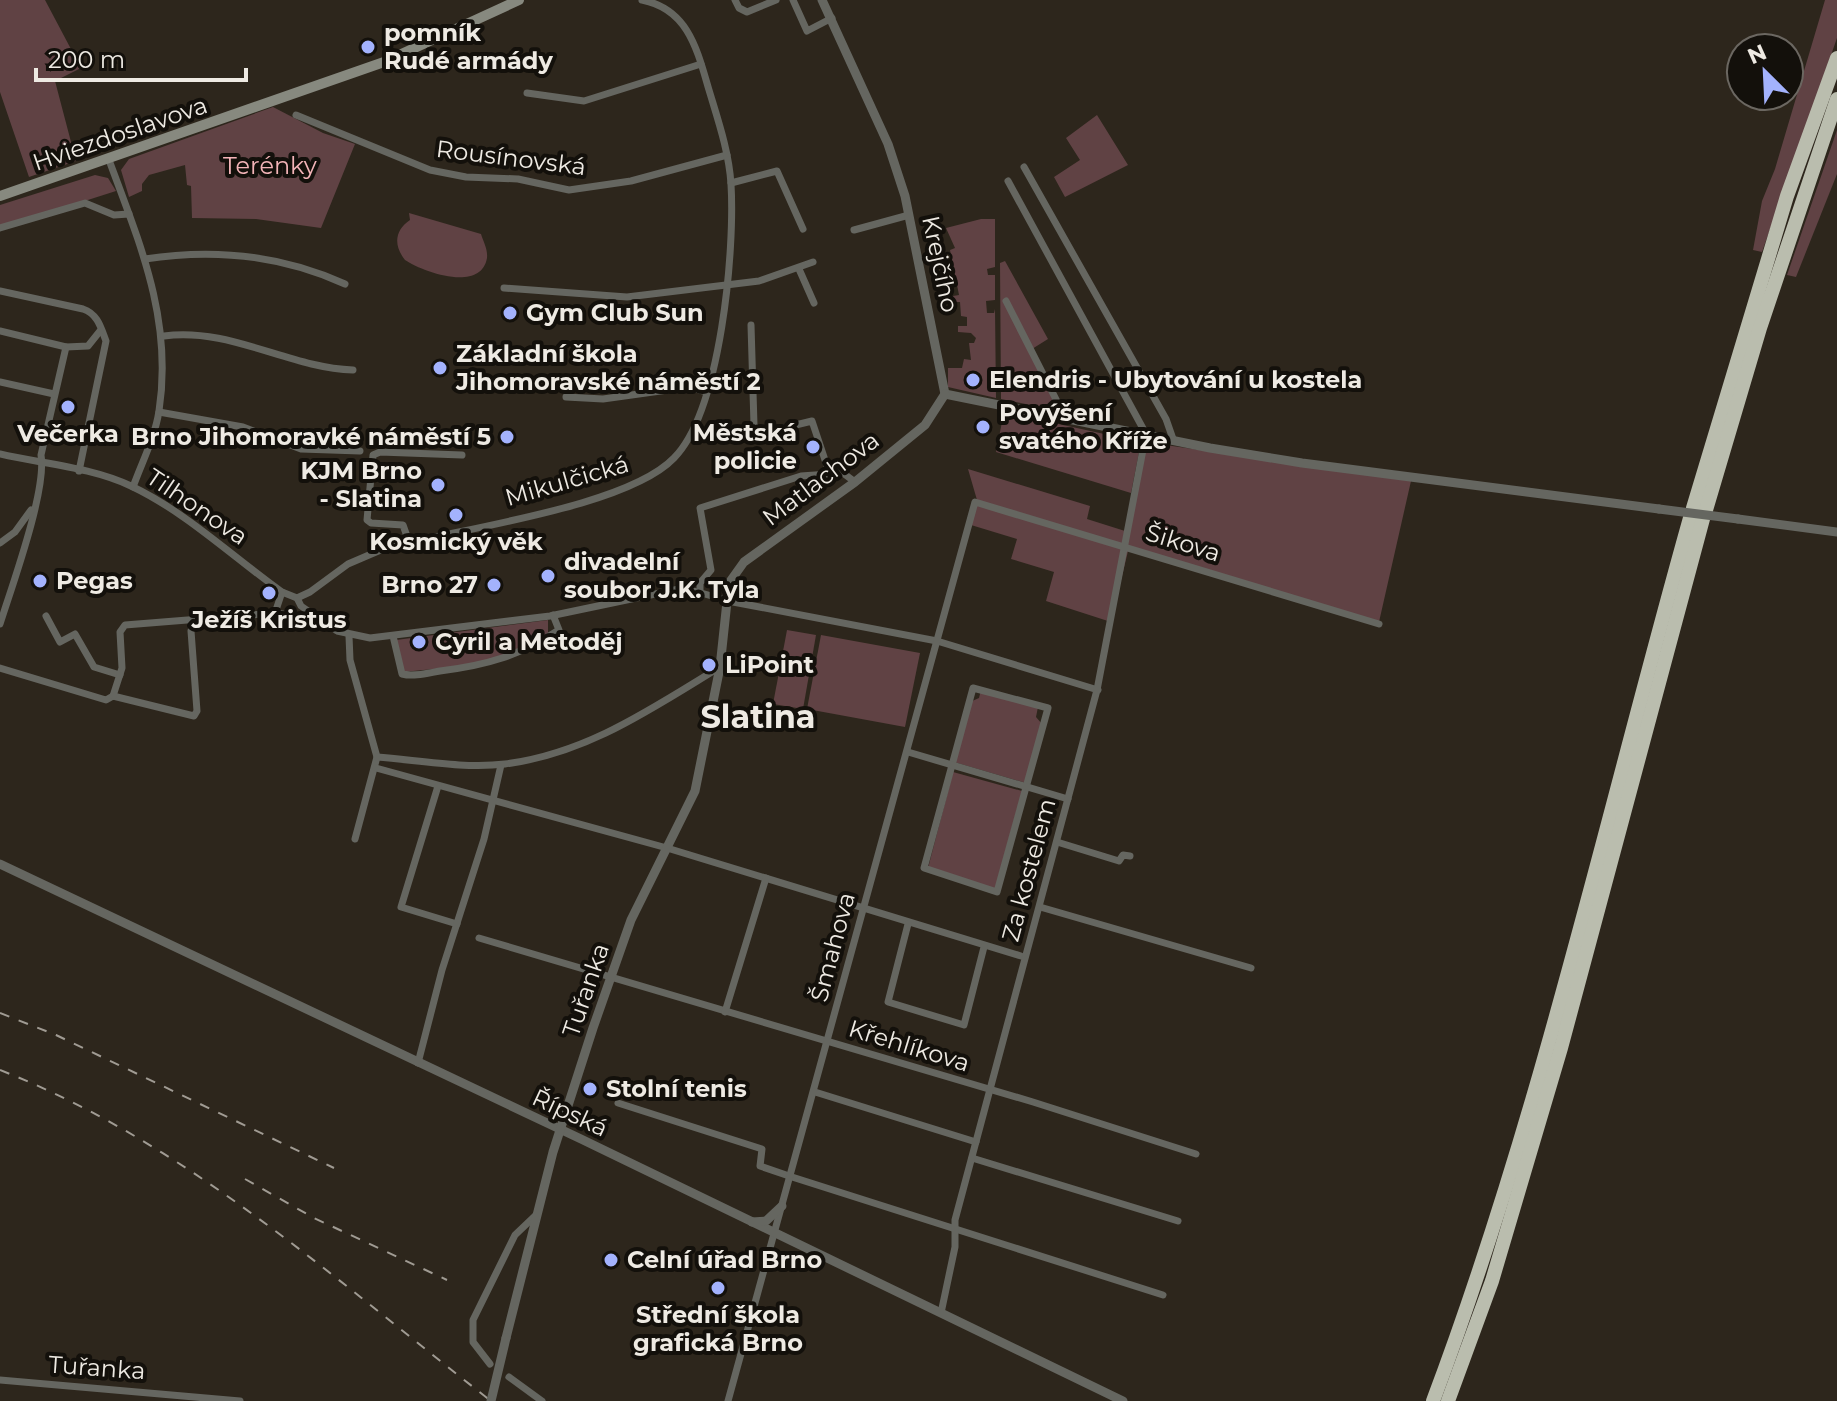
<svg xmlns="http://www.w3.org/2000/svg" width="1837" height="1401" font-family="Montserrat,sans-serif">
<style>
.green{fill:#604244}
.lines{fill:none;stroke-linecap:round;stroke-linejoin:round}
.minor{stroke:#656660;stroke-width:7}
.tertiary{stroke:#656660;stroke-width:9}
.secondary{stroke:#87897f;stroke-width:10}
.motorway{stroke:#babdae;stroke-width:14}
.rail{stroke:#a09b93;stroke-width:2;stroke-dasharray:10 10;stroke-linecap:butt}
.tertiary-bridge{stroke:#656660;stroke-width:9}
.poi-dot{fill:#a3b2fd;stroke:#13100b;stroke-width:3}
.labels{text-anchor:middle;stroke-width:8;stroke-linejoin:round;paint-order:stroke}
.poi-label{font-size:24px;font-weight:bold;fill:#eeeae3;stroke:#13100b;text-anchor:start}
.street-label{font-size:24px;fill:#eeeae3;stroke:#13100b}
.park-label{font-size:24px;fill:#f3b4b8;stroke:#13100b}
.district-label{font-size:32px;font-weight:bold;fill:#eeeae3;stroke:#13100b}
</style>
<rect width="100%" height="100%" fill="#2d261c"/>
<g class="green">
<polygon points="0,0 45,0 81,68 55,81 76,161 29,177 0,92"/>
<polygon points="1825,0 1837,0 1837,38 1762,252 1753,250 1762,201 1775,169"/>
<polygon points="273,107 323,133 355,144 321,228 256,219 192,218 191,186 187,185 185,165 149,175 142,184 142,191 129,197 121,170 129,159"/>
<polygon points="1097,115 1128,165 1065,197 1054,177 1080,160 1066,138"/>
<polygon points="1837,130 1837,174 1796,277 1787,275"/>
<polygon points="95,175 108,178 116,191 0,228 0,205"/>
<path d="M409,213L481,234C483,241 488,249 487,258C481,293 423,272 405,260C393,245 395,230 410,220Z"/>
<polygon points="981,219 995,219 995,267 987,269 988,275 995,275 995,300 986,301 987,313 994,313 995,309 996,398 948,387 948,368 962,368 964,359 971,360 969,343 974,343 976,338 971,333 958,332 958,326 967,326 967,317 961,316 960,302 954,302 953,296 959,295 950,250 955,248 946,228"/>
<polygon points="1005,261 1048,339 1032,349 1064,412 1001,399 1000,263"/>
<polygon points="1004,412 1141,442 1131,493 996,452"/>
<polygon points="1145,442 1411,481 1379,622 1129,547 1111,622 1046,601 1054,572 1011,559 1017,539 971,525 977,500 968,469 1090,506 1087,519 1125,531"/>
<polygon points="548,620 548,635 495,663 403,672 396,640"/>
<polygon points="787,630 816,635 803,709 773,704"/>
<polygon points="821,635 920,653 905,727 807,709"/>
<polygon points="981,690 1038,707 1036,717 1042,724 1026,783 954,762 970,702 979,698"/>
<polygon points="953,772 1022,791 995,889 928,868"/>
</g>
<g class="lines">
<g class="minor">
<polyline points="735,0 739,8 747,12 776,0"/>
<polyline points="793,0 807,31 832,18"/>
<polyline points="527,93 584,101 701,64"/>
<polyline points="296,115 430,170 466,177 518,179 569,190 631,181 727,155"/>
<path d="M109,160C140,244 173,320 159,411C155,437 142,462 133,487"/>
<polyline points="1024,167 1166,419 1173,439"/>
<polyline points="731,183 777,171 803,229"/>
<polyline points="0,228 85,203 114,215 129,214"/>
<polyline points="854,230 909,215"/>
<path d="M145,259C215,248 281,255 345,284"/>
<polyline points="799,269 814,303"/>
<polyline points="504,288 627,297 759,281 813,262"/>
<path d="M0,291L83,309C98,314 101,328 106,341L79,471"/>
<polyline points="1006,301 1066,419"/>
<polyline points="751,325 754,425 758,431 767,432 812,421 829,472"/>
<path d="M0,331L66,347L41,455C47,490 12,586 0,624"/>
<path d="M164,336C230,327 289,368 353,370"/>
<polyline points="66,347 88,346 100,331"/>
<polyline points="0,382 54,394"/>
<polyline points="566,397 603,399 689,387 706,392"/>
<polyline points="159,412 243,427 301,449 360,451"/>
<path d="M0,454C43,464 91,467 131,486C186,512 233,557 282,592L297,598L301,606L337,631L370,638L550,616L679,589L694,591L733,602L937,641L1098,690"/>
<polyline points="409,542 403,525 371,523 367,520 373,455 380,452 462,455"/>
<polyline points="0,543 15,532 31,510"/>
<polyline points="700,592 700,583 711,570 700,508 801,476 843,473 855,482"/>
<path d="M297,598L310,592L348,564L383,549C455,529 626,508 674,458C721,410 735,250 731,184C729,152 718,120 709,90C697,49 688,9 642,0"/>
<polyline points="275,613 282,592"/>
<polyline points="46,616 60,642 75,634 94,667 120,675"/>
<polyline points="349,636 350,660 377,757 355,839"/>
<path d="M393,636L402,674C414,677 428,673 440,671C488,665 518,656 559,630L553,615"/>
<polyline points="0,668 106,700 113,696 194,716 197,711 191,631"/>
<polygon points="973,688 1048,708 997,892 924,868"/>
<polyline points="113,696 122,668 120,632 125,625 275,613 317,619"/>
<polyline points="908,752 1068,799"/>
<path d="M377,757C417,760 464,769 505,764C586,754 651,709 720,667"/>
<polyline points="376,768 667,848 1021,956"/>
<polyline points="438,786 401,907 457,924"/>
<polyline points="1057,842 1119,861 1123,855 1130,856"/>
<polyline points="1040,907 1251,968"/>
<polyline points="908,924 888,1002 964,1025 984,947"/>
<polyline points="479,938 1033,1102 1196,1154"/>
<polyline points="725,1012 766,878"/>
<polyline points="418,1063 442,970 484,839 501,765"/>
<polyline points="815,1092 976,1142"/>
<polyline points="618,1103 762,1149 760,1166 792,1177 1163,1295"/>
<polyline points="972,1158 1178,1221"/>
<polyline points="941,1313 955,1247 955,1220 1097,690 1146,434 1008,181"/>
<polyline points="490,1364 473,1342 473,1320 515,1235 536,1215"/>
<polyline points="509,1377 542,1401"/>
<polyline points="0,1380 240,1401"/>
<polyline points="728,1401 975,502 1379,624"/>
</g>
<g class="tertiary">
<polyline points="822,0 888,144 905,196 945,394"/>
<polyline points="945,394 1210,448 1302,463 1659,509"/>
<polyline points="1738,519 1837,532"/>
<polyline points="0,864 581,1139 1123,1401"/>
<polyline points="752,1222 766,1221 782,1206"/>
<polyline points="506,1338 553,1152 593,1028 631,920 695,791 720,667 729,583 744,562 855,482 925,425 945,394"/>
</g>
<polyline class="secondary" points="0,196 384,62 519,0"/>
<g class="motorway">
<polyline points="1693,508 1787,196 1837,58"/>
<polyline points="1706,510 1760,328 1837,99"/>
<path d="M1433,1401C1541,1114 1607,813 1690,518"/>
<polyline points="1448,1401 1492,1281 1561,1048 1703,519"/>
</g>
<g class="rail">
<polyline points="0,1013 56,1035 334,1168"/>
<path d="M0,1070C187,1143 335,1280 491,1401"/>
<polyline points="245,1179 314,1218 447,1280"/>
</g>
<g class="tertiary-bridge">
<polyline points="1659,509 1738,519"/>
<polyline points="491,1401 506,1338"/>
</g>
</g>
<g class="poi-dot">
<circle cx="368" cy="47" r="8"/>
<circle cx="510" cy="313" r="8"/>
<circle cx="440" cy="368" r="8"/>
<circle cx="973" cy="380" r="8"/>
<circle cx="68" cy="407" r="8"/>
<circle cx="983" cy="427" r="8"/>
<circle cx="507" cy="437" r="8"/>
<circle cx="813" cy="447" r="8"/>
<circle cx="438" cy="485" r="8"/>
<circle cx="456" cy="515" r="8"/>
<circle cx="548" cy="576" r="8"/>
<circle cx="40" cy="581" r="8"/>
<circle cx="494" cy="585" r="8"/>
<circle cx="269" cy="593" r="8"/>
<circle cx="419" cy="642" r="8"/>
<circle cx="709" cy="665" r="8"/>
<circle cx="590" cy="1089" r="8"/>
<circle cx="611" cy="1260" r="8"/>
<circle cx="718" cy="1288" r="8"/>
</g>
<g class="labels">
<g class="poi-label">
<text x="384" y="41">pomník<tspan x="384" dy="28">Rudé armády</tspan></text>
<text x="526" y="321">Gym Club Sun</text>
<text x="456" y="362">Základní škola<tspan x="456" dy="28">Jihomoravské náměstí 2</tspan></text>
<text x="989" y="388">Elendris - Ubytování u kostela</text>
<text x="999" y="421">Povýšení<tspan x="999" dy="28">svatého Kříže</tspan></text>
<text x="797" y="441" text-anchor="end">Městská<tspan x="797" dy="28">policie</tspan></text>
<text x="68" y="442" text-anchor="middle">Večerka</text>
<text x="491" y="445" text-anchor="end">Brno Jihomoravké náměstí 5</text>
<text x="422" y="479" text-anchor="end">KJM Brno<tspan x="422" dy="28">- Slatina</tspan></text>
<text x="456" y="550" text-anchor="middle">Kosmický věk</text>
<text x="564" y="570">divadelní<tspan x="564" dy="28">soubor J.K. Tyla</tspan></text>
<text x="56" y="589">Pegas</text>
<text x="478" y="593" text-anchor="end">Brno 27</text>
<text x="269" y="628" text-anchor="middle">Ježíš Kristus</text>
<text x="435" y="650">Cyril a Metoděj</text>
<text x="725" y="673">LiPoint</text>
<text x="606" y="1097">Stolní tenis</text>
<text x="627" y="1268">Celní úřad Brno</text>
<text x="718" y="1323" text-anchor="middle">Střední škola<tspan x="718" dy="28">grafická Brno</tspan></text>
</g>
<g class="street-label">
<text transform="translate(120 134) rotate(-19)" y="8">Hviezdoslavova</text>
<text transform="translate(511 158) rotate(7)" y="8">Rousínovská</text>
<text transform="translate(940 264) rotate(78)" y="8">Krejčího</text>
<text transform="translate(821 479) rotate(-37)" y="8">Matlachova</text>
<text transform="translate(567 481) rotate(-16)" y="8">Mikulčická</text>
<text transform="translate(197 507) rotate(34)" y="8">Tilhonova</text>
<text transform="translate(1183 543) rotate(17)" y="8">Šikova</text>
<text transform="translate(1029 870) rotate(-75)" y="8">Za kostelem</text>
<text transform="translate(833 947) rotate(-75)" y="8">Šmahova</text>
<text transform="translate(586 990) rotate(-71)" y="8">Tuřanka</text>
<text transform="translate(909 1046) rotate(17)" y="8">Křehlíkova</text>
<text transform="translate(570 1113) rotate(25)" y="8">Řípská</text>
<text transform="translate(97 1368) rotate(4)" y="8">Tuřanka</text>
</g>
<g class="park-label">
<text x="270" y="174">Terénky</text>
</g>
<g class="district-label">
<text x="758" y="728">Slatina</text>
</g>
</g>
<g transform="translate(1765 72) rotate(336)"><circle r="38" fill="#13100b" stroke="#6b6761" stroke-width="2"/>
<path d="M0-6L14 30L0 20L-14 30Z" fill="#a3b2fd"/>
<text y="-12" font-size="22" font-weight="bold" text-anchor="middle" fill="#eeeae3">N</text>
</g>
<path d="M36 68v12h210v-12" fill="none" stroke="#eeeae3" stroke-width="4"/>
<text x="48" y="68" font-size="24" fill="#eeeae3" stroke="#13100b" stroke-width="6" paint-order="stroke">200 m</text>
</svg>
